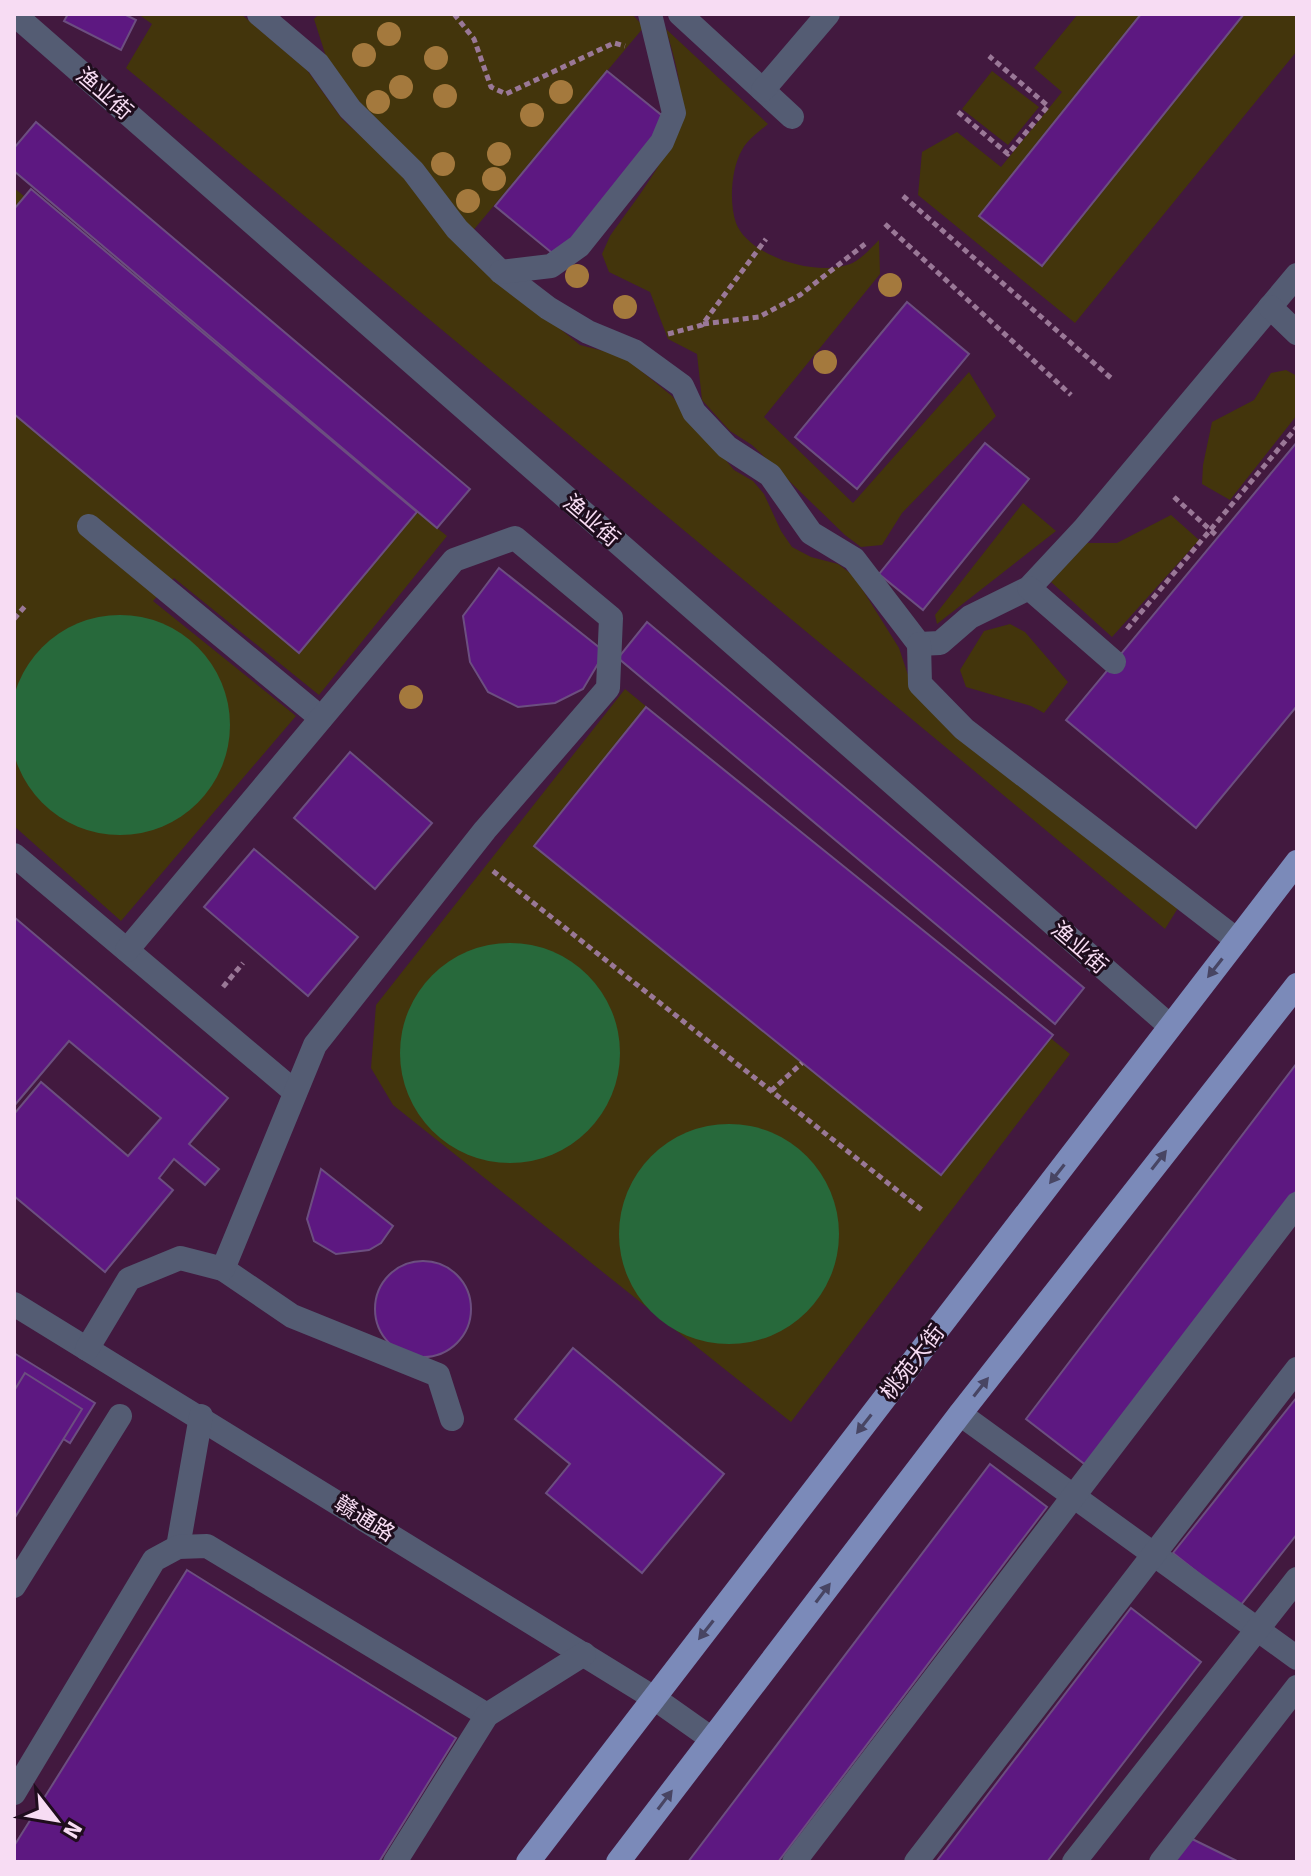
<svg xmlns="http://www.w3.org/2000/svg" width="1311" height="1876" font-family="Signika,'Noto Sans SC',sans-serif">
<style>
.green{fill:#43350c}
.water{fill:#27693b}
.building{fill:#5d1881;stroke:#6c4e80;stroke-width:2}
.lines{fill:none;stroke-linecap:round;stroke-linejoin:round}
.path{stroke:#9a7897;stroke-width:5;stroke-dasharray:6 4;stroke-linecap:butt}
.minor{stroke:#545c73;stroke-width:24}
.major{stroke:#7b8ab9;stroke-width:24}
.tree{fill:#a4793d}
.oneway{fill:#484563}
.labels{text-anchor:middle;stroke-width:6;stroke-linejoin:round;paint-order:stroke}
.street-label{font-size:22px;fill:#f7dcf3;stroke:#1f0d1d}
</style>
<rect width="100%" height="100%" fill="#42193f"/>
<g class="green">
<polygon points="138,14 241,14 307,70 342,119 407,178 471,256 580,345 623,356 672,396 734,470 753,481 764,494 781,531 792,547 811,557 838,564 854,576 899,648 911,684 953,735 1178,908 1165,929 126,68 152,24"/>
<polygon points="319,14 632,14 644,27 471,233 329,66 314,19"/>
<polygon points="1078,14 1297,14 1297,51 1075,323 918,195 922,152 957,132 1001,167 1062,92 1034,68"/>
<path d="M666,29L768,124C760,131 747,140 742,150C731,169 729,203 736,223C749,258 825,280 856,261C864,256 872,247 879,240L880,274L764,417L853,503L969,372L996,416L902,513L882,545L861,547L845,535L752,445L730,431L702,400L697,354L668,339L650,292L609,272L602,254L610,236C633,203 674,153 680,114C684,87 673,54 666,29Z"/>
<polygon points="992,71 1039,107 1008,145 962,109"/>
<polygon points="14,188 447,536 319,695 174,578 153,601 296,716 121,921 14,826"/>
<polygon points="1286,370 1297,376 1297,415 1230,500 1202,484 1203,465 1212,422 1254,400 1271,373"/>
<polygon points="1023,503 1056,531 937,624 935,615"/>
<polygon points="1171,515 1199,540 1112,637 1051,582 1085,543 1117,543"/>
<polygon points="1010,624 1025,632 1068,682 1044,713 1031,706 966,687 960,670 984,631"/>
<polygon points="625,689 1070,1054 791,1422 393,1105 371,1068 376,1005"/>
</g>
<g class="water">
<circle cx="120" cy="725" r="110"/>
<circle cx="510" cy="1053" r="110"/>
<circle cx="729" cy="1234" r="110"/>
</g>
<g class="building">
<polygon points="68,14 124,14 136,20 121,50 64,21"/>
<polygon points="1141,14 1244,14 1042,266 979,216"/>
<polygon points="607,71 670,122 557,257 495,206"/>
<polygon points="36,122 470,489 437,528 14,171 14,148"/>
<polygon points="31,189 417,512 299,653 14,414 14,209"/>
<polygon points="907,302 969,354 857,489 795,437"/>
<polygon points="1297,442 1297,706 1196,828 1066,720"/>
<polygon points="985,443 1029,479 923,610 879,574"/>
<polygon points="499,568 605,652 583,689 555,703 518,707 488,692 470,662 463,616"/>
<polygon points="647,622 1084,988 1055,1024 618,658"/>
<polygon points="646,707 1053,1035 941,1175 534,846"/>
<polygon points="350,752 432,823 375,889 294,818"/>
<polygon points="254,849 358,937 308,996 204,907"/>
<polygon points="14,917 228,1098 189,1144 219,1169 205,1185 174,1159 159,1178 173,1190 105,1272 14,1196 14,1114 41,1082 128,1156 161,1118 69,1041 14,1106"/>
<polygon points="1297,1063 1297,1190 1087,1466 1026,1419"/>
<polygon points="321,1169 393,1226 381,1243 369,1250 336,1254 314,1241 307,1219"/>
<circle cx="423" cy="1309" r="48"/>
<polygon points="573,1348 724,1474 642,1573 546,1493 570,1464 515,1419"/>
<polygon points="14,1353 95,1403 70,1443 14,1408"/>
<polygon points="25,1373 82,1409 14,1519 14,1391"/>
<polygon points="1297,1397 1297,1534 1240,1606 1173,1553"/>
<polygon points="990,1464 1047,1507 778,1862 688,1862"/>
<polygon points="187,1570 456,1738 379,1862 14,1862 14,1846"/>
<polygon points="1131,1608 1201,1662 1047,1862 936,1862"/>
<polygon points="1184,1835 1239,1862 1170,1862"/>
</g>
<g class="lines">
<g class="path">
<polyline points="454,14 474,39 491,87 506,94 614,43 625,46"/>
<polyline points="958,112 1008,154 1048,106 989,56"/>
<polyline points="903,196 1111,378"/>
<polyline points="885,224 1071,395"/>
<polyline points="703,324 759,317 800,295 865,244"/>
<polyline points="668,334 702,325 766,239"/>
<polyline points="1174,497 1218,537"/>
<polyline points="14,619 27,604"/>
<polyline points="1127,629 1297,427"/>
<polyline points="493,871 922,1210"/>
<polyline points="223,987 243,963"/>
<polyline points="771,1091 802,1063"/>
</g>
<g class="minor">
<polyline points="14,14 1170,1026"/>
<polyline points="259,14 318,64 350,109 413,171 457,229 501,272 548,308 588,332 634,351 682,386 694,412 727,447 770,475 811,533 854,559 919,644 940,643 970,617 1029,588 1084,529 1297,275"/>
<polyline points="680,14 792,117"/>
<polyline points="763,90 828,14"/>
<polyline points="501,272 551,266 579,246 662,142 674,113 650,14"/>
<polyline points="1270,307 1297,333"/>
<polyline points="89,526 321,718"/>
<polyline points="1029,588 1114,662"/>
<polyline points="919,644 920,684 964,729 1237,940"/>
<polyline points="14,855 295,1092"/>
<polyline points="223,1269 292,1316 438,1375 452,1419"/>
<polyline points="14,1304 654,1698 712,1739"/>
<polyline points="87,1349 129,1279 180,1258 223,1269 315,1045 485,830 608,688 611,618 515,538 454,560 127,950"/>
<polyline points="960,1414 1297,1658"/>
<polyline points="178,1547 201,1416"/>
<polyline points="14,1586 120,1416"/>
<polyline points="14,1793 154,1560 178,1547 207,1546 487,1715"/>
<polyline points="395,1862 487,1715 584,1654"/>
<polyline points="794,1862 1297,1204"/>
<polyline points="916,1862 1297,1369"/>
<polyline points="1074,1862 1297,1579"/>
<polyline points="1161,1862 1297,1687"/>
</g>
<g class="major">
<polyline points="528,1862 1297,862"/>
<polyline points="618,1862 960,1414 1297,985"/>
</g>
</g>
<g class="tree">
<circle cx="389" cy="34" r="12"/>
<circle cx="364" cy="55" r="12"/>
<circle cx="436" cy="58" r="12"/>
<circle cx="401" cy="87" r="12"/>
<circle cx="561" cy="92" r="12"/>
<circle cx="445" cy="96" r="12"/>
<circle cx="378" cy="102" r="12"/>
<circle cx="532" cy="115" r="12"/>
<circle cx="499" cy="154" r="12"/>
<circle cx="443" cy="164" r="12"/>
<circle cx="494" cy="179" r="12"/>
<circle cx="468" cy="201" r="12"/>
<circle cx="577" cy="276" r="12"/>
<circle cx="890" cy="285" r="12"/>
<circle cx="625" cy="307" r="12"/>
<circle cx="825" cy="362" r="12"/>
<circle cx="411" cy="697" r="12"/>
</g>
<defs><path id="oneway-solid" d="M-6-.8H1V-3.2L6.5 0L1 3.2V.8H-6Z" transform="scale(2)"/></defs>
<g class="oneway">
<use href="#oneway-solid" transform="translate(1215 968) rotate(128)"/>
<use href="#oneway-solid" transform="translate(1159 1160) rotate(-52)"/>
<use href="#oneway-solid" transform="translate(1057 1174) rotate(128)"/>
<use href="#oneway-solid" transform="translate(981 1387) rotate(-52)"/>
<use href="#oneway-solid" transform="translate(864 1424) rotate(128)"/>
<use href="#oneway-solid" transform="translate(823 1593) rotate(-53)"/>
<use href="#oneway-solid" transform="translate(706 1630) rotate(128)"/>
<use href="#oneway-solid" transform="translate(665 1800) rotate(-53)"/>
</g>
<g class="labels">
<g class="street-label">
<text transform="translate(105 93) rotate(41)" y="8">渔业街</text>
<text transform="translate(592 520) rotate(41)" y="8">渔业街</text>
<text transform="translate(1080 947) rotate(41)" y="8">渔业街</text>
<text transform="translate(912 1362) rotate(-52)" y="8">桃苑大街</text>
<text transform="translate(365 1518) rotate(32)" y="8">赣通路</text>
</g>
</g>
<rect width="1311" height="1876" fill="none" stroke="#f7dcf3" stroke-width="32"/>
<g transform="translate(56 1820) rotate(121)" stroke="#1f0d1d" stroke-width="6" paint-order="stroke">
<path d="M0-6L14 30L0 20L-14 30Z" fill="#f7dcf3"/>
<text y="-12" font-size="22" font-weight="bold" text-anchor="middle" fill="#f7dcf3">N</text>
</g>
</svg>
